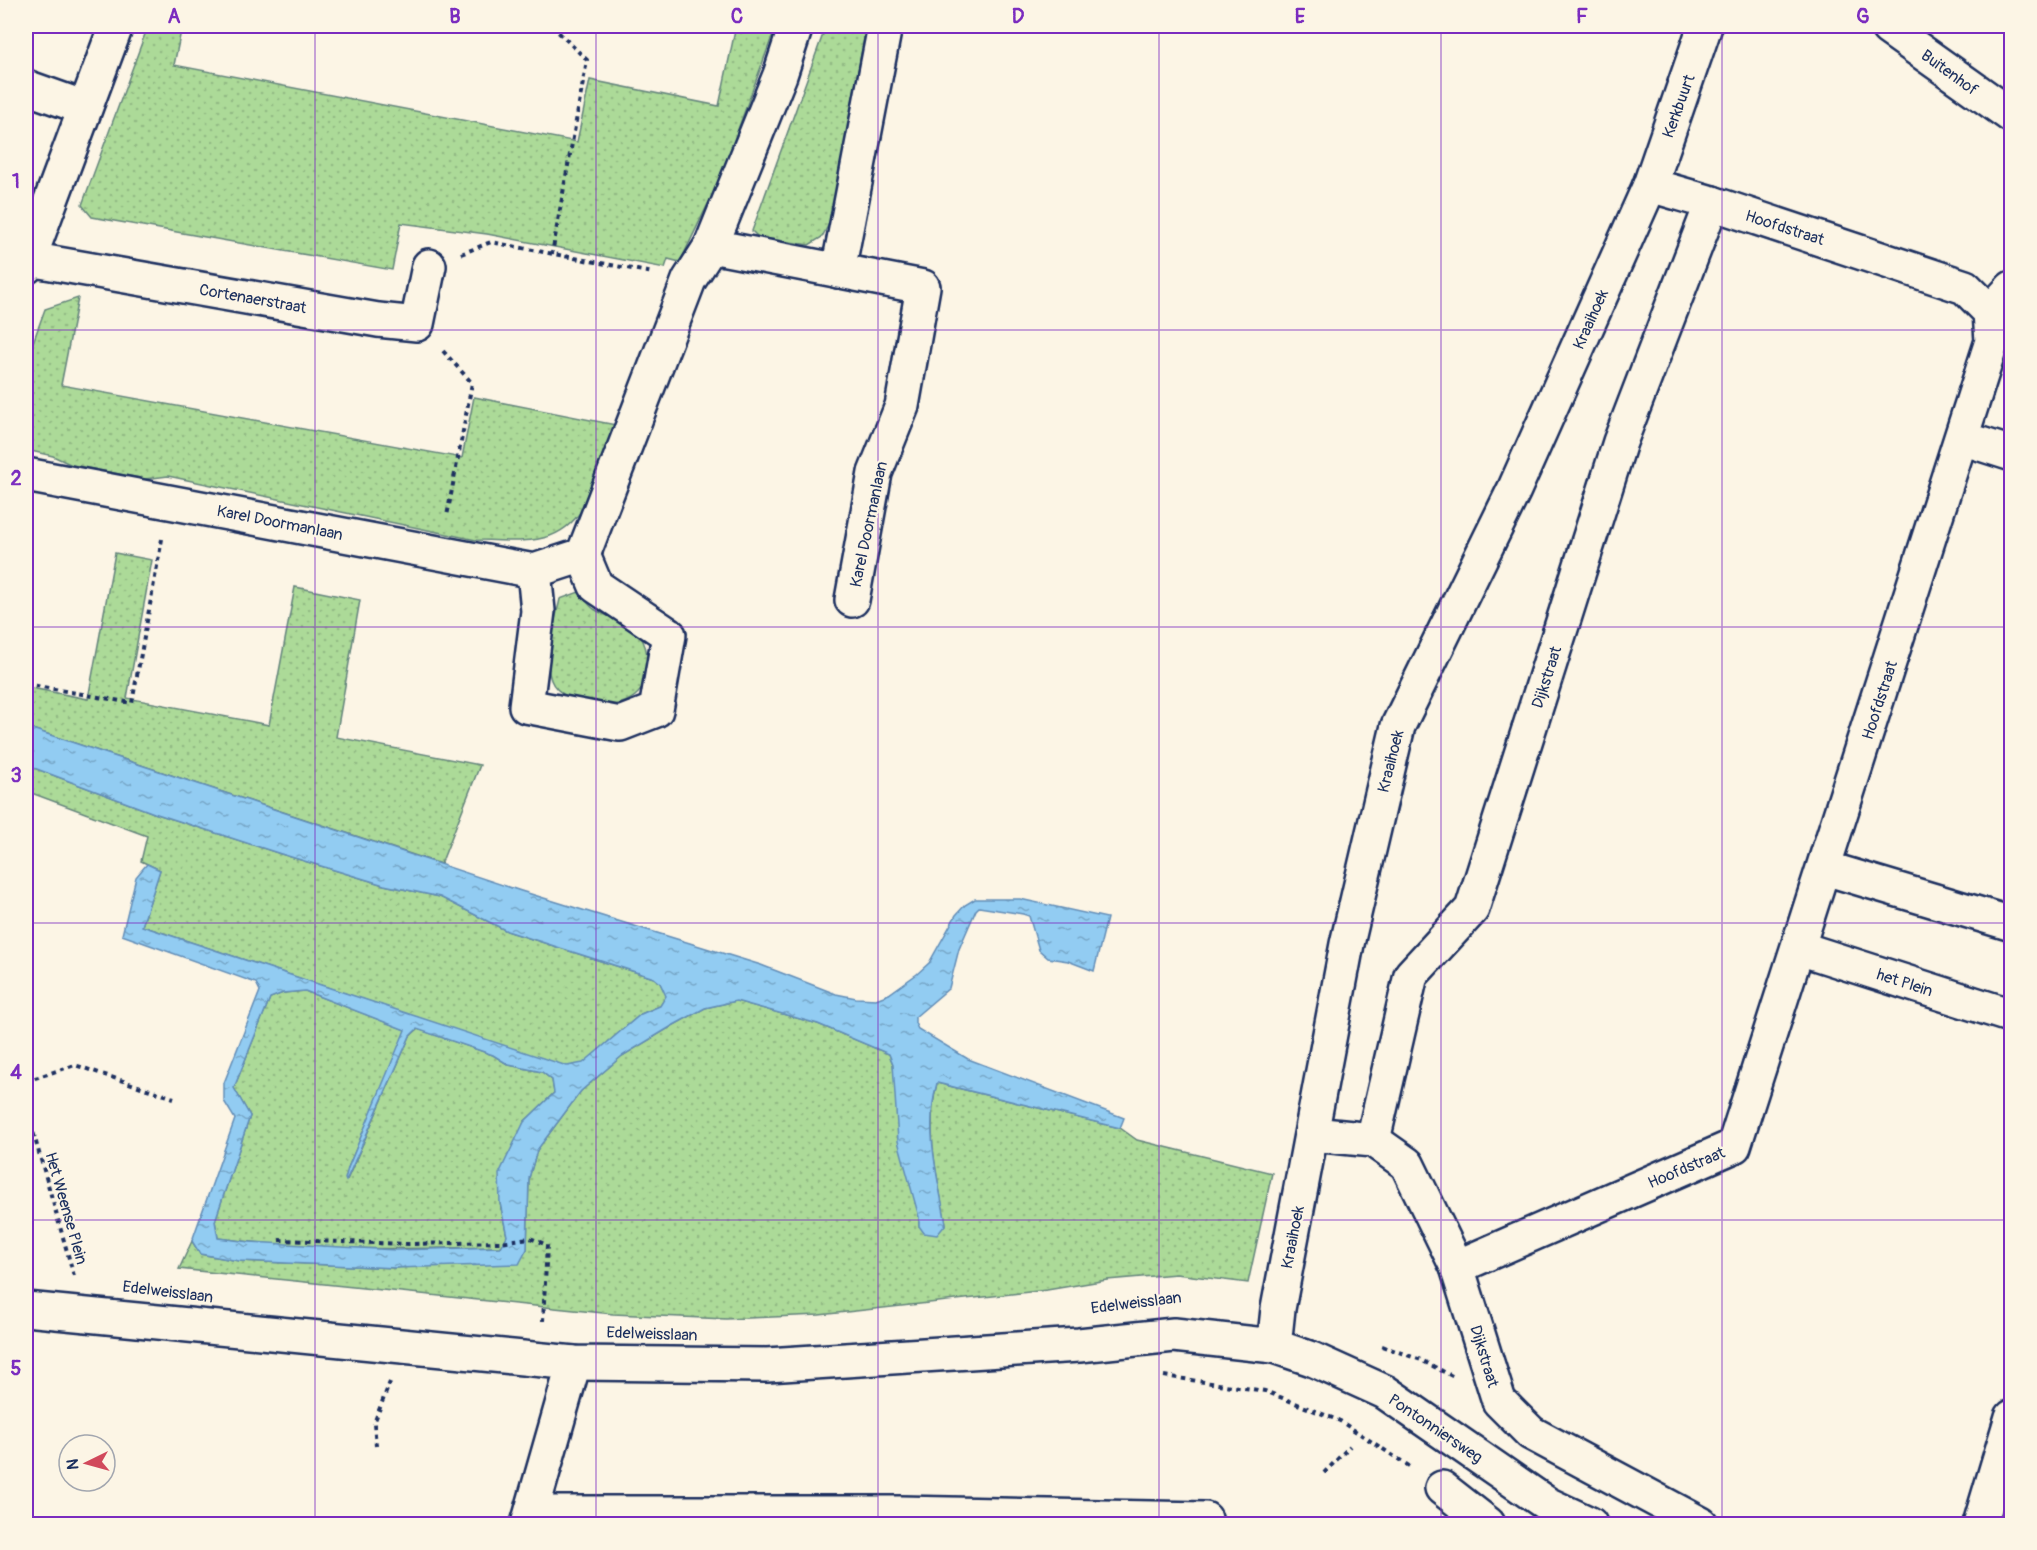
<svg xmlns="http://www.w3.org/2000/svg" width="2037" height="1550" font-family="Pangolin,sans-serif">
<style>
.grass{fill:url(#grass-dots);stroke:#64847b;stroke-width:1.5}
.water{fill:url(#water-ripples);stroke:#628db7;stroke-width:1.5;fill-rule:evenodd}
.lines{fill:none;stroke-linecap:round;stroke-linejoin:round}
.minor-casing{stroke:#1b2f5e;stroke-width:38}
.tertiary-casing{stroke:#1b2f5e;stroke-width:38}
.path{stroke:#1b2f5e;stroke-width:4;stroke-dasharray:4.5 4.5;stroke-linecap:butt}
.minor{stroke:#fcf5e5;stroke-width:33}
.tertiary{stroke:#fcf5e5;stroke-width:33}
.grid{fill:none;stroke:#7b2cbf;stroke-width:1.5;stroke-opacity:0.55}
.labels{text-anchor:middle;stroke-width:4.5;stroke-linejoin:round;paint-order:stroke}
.street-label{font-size:16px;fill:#1b2f5e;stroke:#fcf5e5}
.neatline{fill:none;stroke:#7b2cbf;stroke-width:2}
.grid-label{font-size:20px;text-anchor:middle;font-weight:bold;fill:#7b2cbf}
</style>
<defs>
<pattern id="grass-dots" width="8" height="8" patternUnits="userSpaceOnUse" patternTransform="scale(1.5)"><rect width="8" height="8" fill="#acda98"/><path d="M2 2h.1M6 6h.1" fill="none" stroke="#93bb85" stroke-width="1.8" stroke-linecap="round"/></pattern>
<pattern id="water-ripples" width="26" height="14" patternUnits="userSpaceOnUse" patternTransform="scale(1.5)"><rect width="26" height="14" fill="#92ccf2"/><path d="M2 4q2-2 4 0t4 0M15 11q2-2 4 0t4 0" fill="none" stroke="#76a6c7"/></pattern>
</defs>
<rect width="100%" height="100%" fill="#fcf5e5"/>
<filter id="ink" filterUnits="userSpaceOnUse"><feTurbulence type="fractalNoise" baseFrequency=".0167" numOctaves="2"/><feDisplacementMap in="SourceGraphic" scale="12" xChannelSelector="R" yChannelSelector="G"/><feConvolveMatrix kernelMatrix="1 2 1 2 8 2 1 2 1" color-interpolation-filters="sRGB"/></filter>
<g filter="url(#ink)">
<g class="grass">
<polygon points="148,26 182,26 174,65 577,142 590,80 719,106 736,26 776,26 719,181 680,262 668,259 665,268 487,234 401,223 392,270 92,217 82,205"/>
<polygon points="826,26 863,26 864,39 830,222 822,237 809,245 758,237 752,231"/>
<path d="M78,298L61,385L462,458L474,397L616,425C602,463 592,521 550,536C527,544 500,540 476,540L168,476L145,479L72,465L53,456L26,450V362L45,309Z"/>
<polygon points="115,553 152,560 127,698 269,725 295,587 360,600 336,737 480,765 441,864 26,727 26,687 88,699"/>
<path d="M579,592C584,597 588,605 594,609C610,619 634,622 643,641C648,651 648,661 647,672C642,723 561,708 551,680C542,655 555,624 560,599Z"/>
<polygon points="26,765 154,813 281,854 384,885 440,897 507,931 654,978 660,983 667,996 660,1006 641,1014 583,1064 567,1067 142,926 160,870 141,861 147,836 26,791"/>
<path d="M305,991L406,1030L348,1168L347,1180L410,1036L418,1029L493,1055L509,1065L542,1072L552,1080L554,1093L524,1122L500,1203L507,1236L501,1247C407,1249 312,1251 218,1238L215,1221L250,1116L234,1088L270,998L283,993Z"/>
<path d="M736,1001L818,1024L889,1054L893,1064L919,1217V1226L946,1224C937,1178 925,1130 937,1083L1120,1128L1137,1140L1272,1173L1248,1283L1176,1274L1107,1280L1047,1290L819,1315L726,1319L613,1314L179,1269L192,1241L200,1254L239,1261L396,1268L527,1249L529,1178L537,1150L581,1091L622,1056L672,1026L705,1008Z"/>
</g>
<path class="water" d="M26,727L521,891L761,965L836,994L856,998L876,999L889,994L917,974L929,963L956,915L965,905L975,899H1020L1107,918L1094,971L1068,961L1048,958L1039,950L1029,916L1023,914L979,907L976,910L959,949L949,988L915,1017V1023L918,1029L968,1059L1124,1118L1120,1128L937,1083C924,1129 938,1179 946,1224L937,1235L924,1233L919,1226V1217L898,1141L893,1064L889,1054L818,1024L736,1001L705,1008L672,1026L622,1056L581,1091L537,1150L529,1178L527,1249L519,1264L396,1268L239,1261L200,1254L192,1241L235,1119L224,1101V1083L260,991L256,983L122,935L136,877L147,864L160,870L142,926L567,1066L583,1063L641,1014L660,1006L666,996L660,983L654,978L507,931L440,897L384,885L281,854L154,813L26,765ZM305,991L405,1030L348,1168L345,1179L346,1181L410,1036L417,1029L493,1055L509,1065L542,1072L552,1080L554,1093L524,1122L499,1174L500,1203L507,1236L501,1247L396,1250L250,1242L218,1238L215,1221L250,1116L234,1088L270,998L283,993Z"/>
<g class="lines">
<g class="minor-casing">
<g id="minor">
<polyline points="1888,28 2012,116"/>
<polyline points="26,87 85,108"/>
<polyline points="711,246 923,287 902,406 875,473 852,600"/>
<polyline points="29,259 378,320 417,324 429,266"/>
<polyline points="26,267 116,26"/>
<polyline points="838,271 885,26"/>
<polyline points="1990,312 2012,288"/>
<polyline points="1962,438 2012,454"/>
<polyline points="26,475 534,571 583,555 689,280 711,246 780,75 796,26"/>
<polyline points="534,571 538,611 526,706 620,724 656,710 669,635 596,586 583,555"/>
<polyline points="1825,868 2012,924"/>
<polyline points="1799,948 2012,1016"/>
<polyline points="1312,1134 1373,1140 1407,1164 1457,1267 1499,1401 1531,1433 1701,1524"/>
<polyline points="1373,1140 1411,975 1472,909 1620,442 1712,203"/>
<polyline points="1457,1267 1734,1146 1992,341 1990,312 1965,287 1712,203 1650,185"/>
<polyline points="1274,1346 1278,1309 1347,944 1398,726 1514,490 1650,185 1705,26"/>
<polyline points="1442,1488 1488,1524"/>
<polyline points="532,1513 900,1513 1205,1519 1206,1524"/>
<polyline points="528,1524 574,1363"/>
<polyline points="1980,1524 2012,1417"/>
</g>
</g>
<g class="tertiary-casing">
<polyline id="tertiary" points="26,1309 574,1363 767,1365 1079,1345 1174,1335 1274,1346 1312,1359 1385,1392 1547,1504 1590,1524"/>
</g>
<g class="path">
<polyline points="552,26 587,60 552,254"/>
<polyline points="461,254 491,242 653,273"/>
<polyline points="443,351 472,383 447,516"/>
<polyline points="26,684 132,703 162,539"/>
<polyline points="26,923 33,921"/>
<polyline points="26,1081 75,1065 174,1098"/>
<polyline points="26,1107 74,1276"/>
<polyline points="279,1240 409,1244 500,1242 530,1238 547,1245 543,1321"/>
<polyline points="1382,1346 1421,1360 1452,1376"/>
<polyline points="1164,1376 1265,1391 1340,1421 1412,1468"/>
<polyline points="376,1446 374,1423 390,1382"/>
<polyline points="1324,1473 1350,1446"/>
</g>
<use href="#minor" class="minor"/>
<use href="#tertiary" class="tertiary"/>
</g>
</g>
<path class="grid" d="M315,26V1524M596,26V1524M878,26V1524M1159,26V1524M1441,26V1524M1722,26V1524M26,330H2012M26,627H2012M26,923H2012M26,1220H2012"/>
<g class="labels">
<g class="street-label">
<text transform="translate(1950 72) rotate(36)" y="6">Buitenhof</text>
<text transform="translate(1678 106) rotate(-70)" y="6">Kerkbuurt</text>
<text transform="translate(1785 227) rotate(18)" y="6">Hoofdstraat</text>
<text transform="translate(253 298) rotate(10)" y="6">Cortenaerstraat</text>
<text transform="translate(1590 319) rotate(-66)" y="6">Kraaihoek</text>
<text transform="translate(280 522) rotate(11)" y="6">Karel Doormanlaan</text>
<text transform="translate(868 524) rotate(-78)" y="6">Karel Doormanlaan</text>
<text transform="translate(1546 677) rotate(-72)" y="6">Dijkstraat</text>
<text transform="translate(1879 700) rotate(-72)" y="6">Hoofdstraat</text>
<text transform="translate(1390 761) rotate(-76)" y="6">Kraaihoek</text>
<text transform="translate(1905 982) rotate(18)" y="6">het Plein</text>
<text transform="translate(1686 1167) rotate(-23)" y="6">Hoofdstraat</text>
<text transform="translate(67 1208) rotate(74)" y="6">Het Weense Plein</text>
<text transform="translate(1292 1237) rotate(-79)" y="6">Kraaihoek</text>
<text transform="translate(168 1291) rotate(7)" y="6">Edelweisslaan</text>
<text transform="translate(1136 1302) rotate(-7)" y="6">Edelweisslaan</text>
<text transform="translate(652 1333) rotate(2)" y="6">Edelweisslaan</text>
<text transform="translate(1485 1356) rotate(73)" y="6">Dijkstraat</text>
<text transform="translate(1436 1428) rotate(34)" y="6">Pontonniersweg</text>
</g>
</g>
<rect width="2037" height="1550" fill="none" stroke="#fcf5e5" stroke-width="66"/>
<g transform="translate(87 1463) rotate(265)"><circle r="28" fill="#fcf5e5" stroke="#a2a6af" stroke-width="1.5"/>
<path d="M0-4.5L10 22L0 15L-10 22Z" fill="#d1495b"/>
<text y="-9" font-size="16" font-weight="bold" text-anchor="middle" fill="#1b2f5e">N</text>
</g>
<rect x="33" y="33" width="1971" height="1484" class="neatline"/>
<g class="grid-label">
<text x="174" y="23">A</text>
<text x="455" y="23">B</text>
<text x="737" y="23">C</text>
<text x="1018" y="23">D</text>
<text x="1300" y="23">E</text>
<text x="1582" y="23">F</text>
<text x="1863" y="23">G</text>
<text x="16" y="188">1</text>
<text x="16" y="485">2</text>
<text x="16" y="782">3</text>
<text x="16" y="1079">4</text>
<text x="16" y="1375">5</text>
</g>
</svg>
